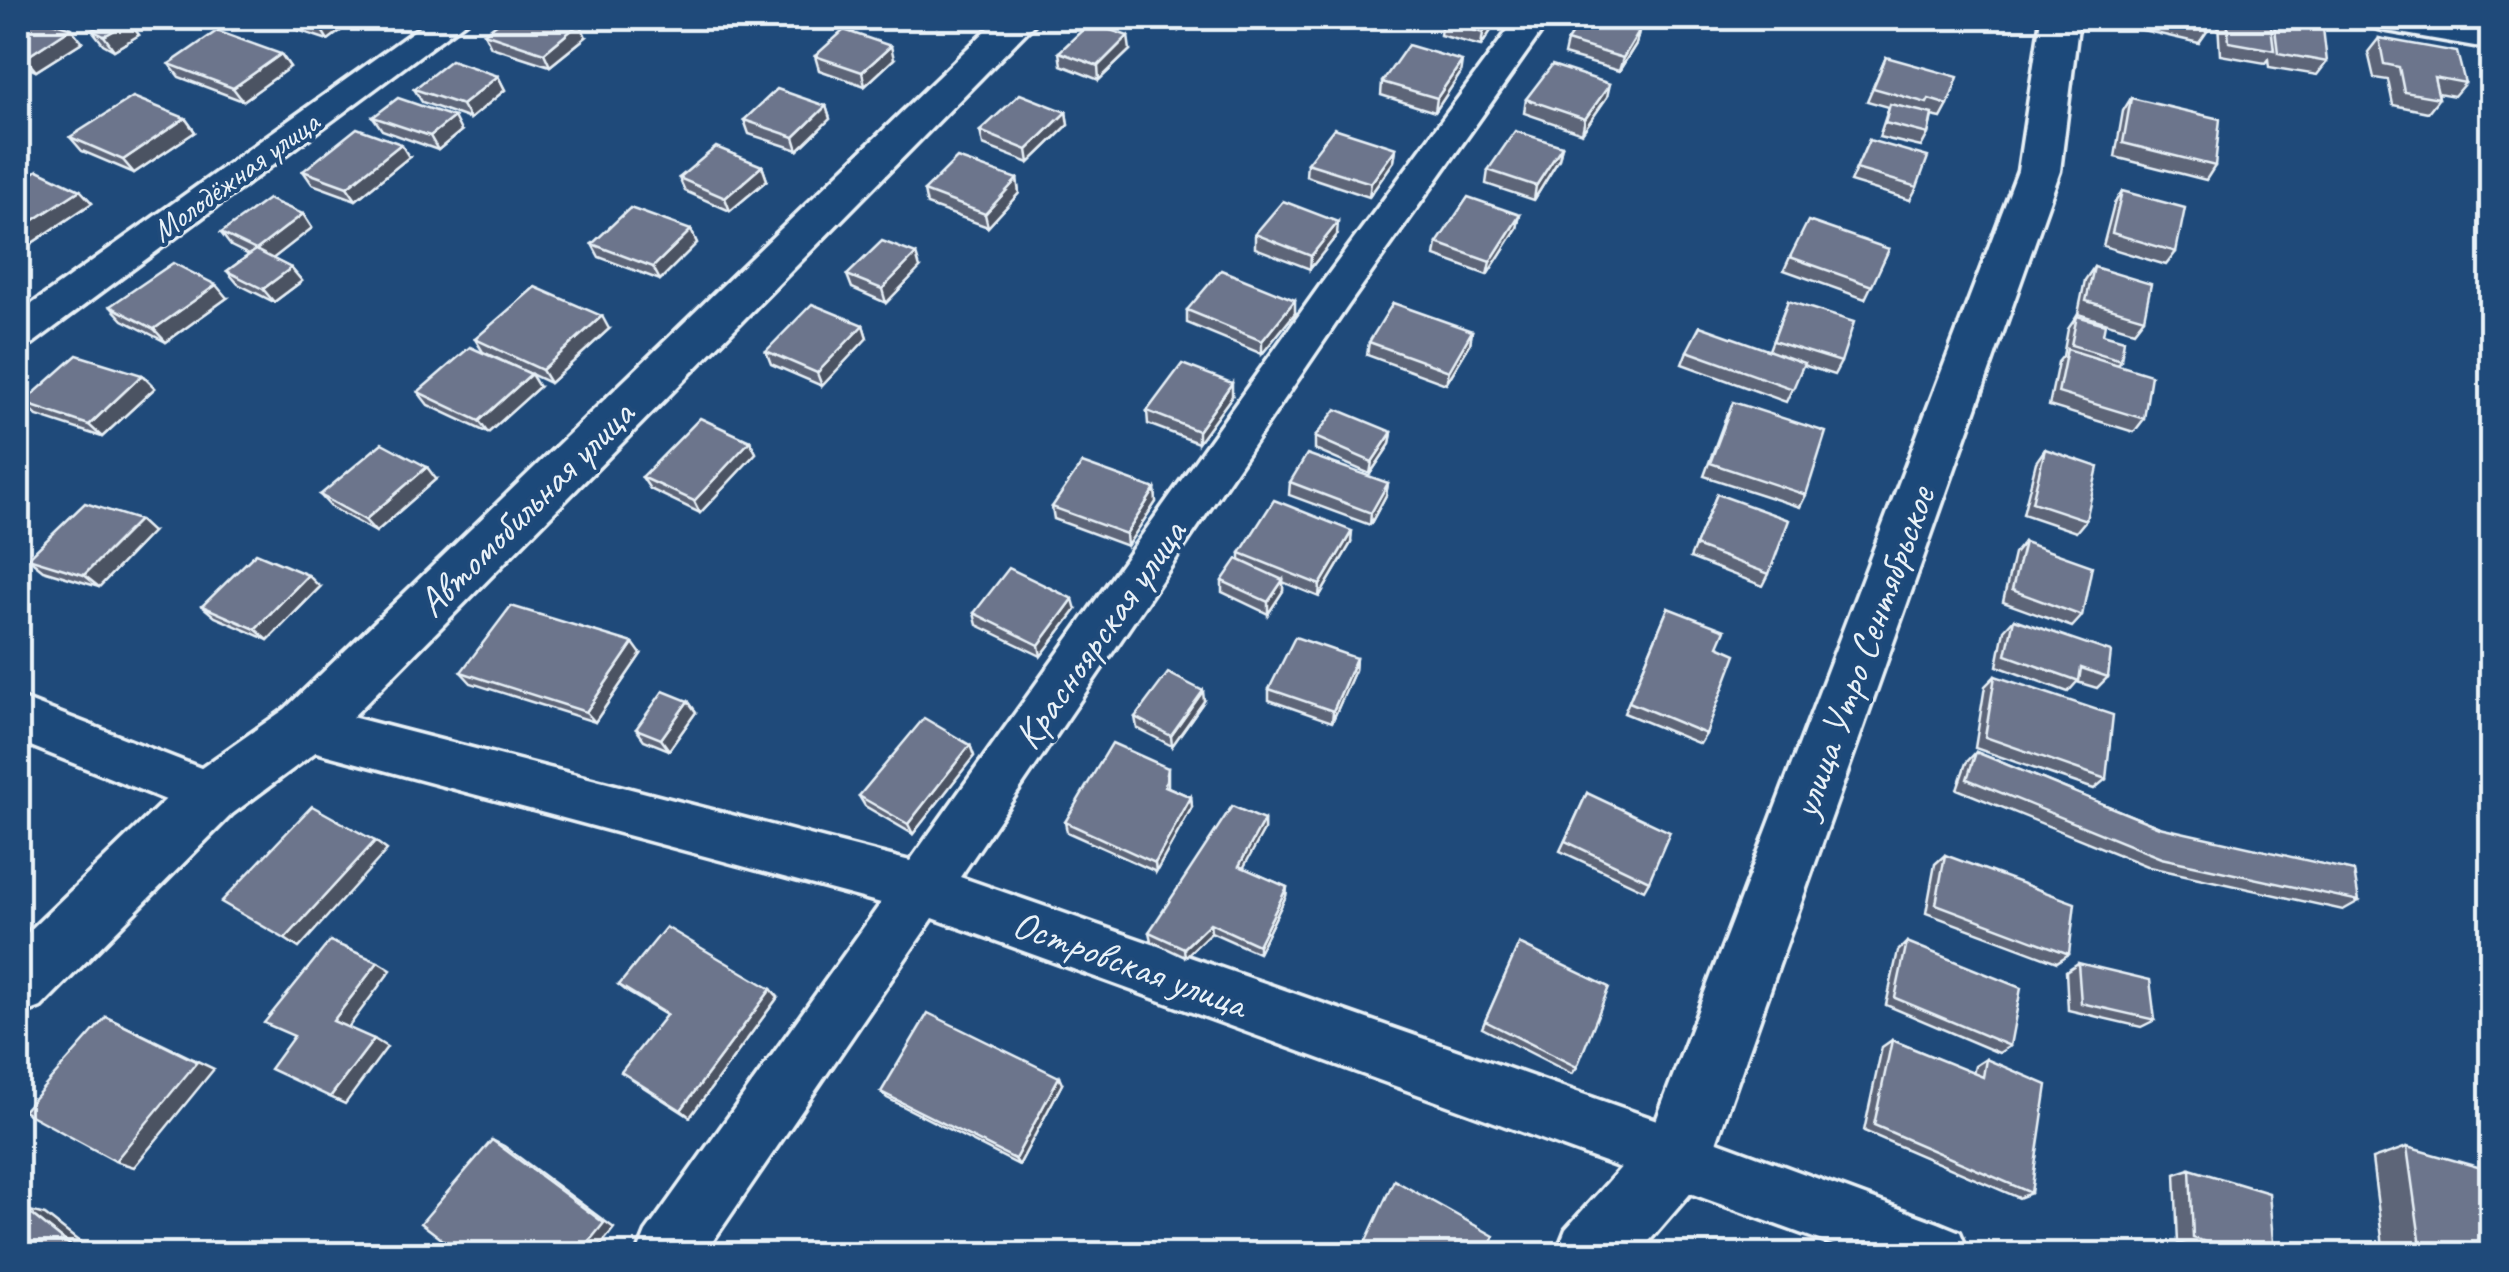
<svg xmlns="http://www.w3.org/2000/svg" width="2509" height="1272" font-family="Caveat,sans-serif">
<style>
.lines{fill:none;stroke-linecap:round;stroke-linejoin:round}
.street-casing{stroke:#e8f1f8;stroke-width:7}
.secondary-casing{stroke:#e8f1f8;stroke-width:7}
.street{fill:#1f4a7a;fill-rule:evenodd}
.secondary{fill:#1f4a7a;fill-rule:evenodd}
.wall{fill:#5d6578;stroke:#e8f1f8;stroke-width:2.5}
.shaded-wall{fill:#4c5262;stroke:#e8f1f8;stroke-width:2.5}
.building{fill:#6c758c;stroke:#e8f1f8;stroke-width:2.5}
.labels{text-anchor:middle;stroke-width:8;stroke-linejoin:round;paint-order:stroke}
.far-street-label{font-size:32px;fill:#e8f1f8;stroke:#1f4a7a}
.street-label{font-size:40px;fill:#e8f1f8;stroke:#1f4a7a}
</style>
<rect width="100%" height="100%" fill="#1f4a7a"/>
<filter id="ink" filterUnits="userSpaceOnUse"><feTurbulence type="fractalNoise" baseFrequency=".01" numOctaves="2"/><feDisplacementMap in="SourceGraphic" scale="20" xChannelSelector="R" yChannelSelector="G"/><feConvolveMatrix kernelMatrix="1 2 1 2 8 2 1 2 1" color-interpolation-filters="sRGB"/></filter>
<g filter="url(#ink)">
<g class="lines">
<g class="street-casing">
<g id="street">
<polygon points="432,18 470,18 32,344 18,348 18,314"/>
<polygon points="1517,18 1551,18 1347,307 960,877 1677,1127 1938,1223 1960,1232 1969,1254 1858,1254 933,918 704,1254 637,1254 646,1232 881,903 305,749 287,742 280,727 287,712 305,705 910,861 1319,287"/>
<polygon points="18,697 229,779 237,795 229,811 211,818 18,741"/>
</g>
</g>
<g class="secondary-casing">
<g id="secondary">
<polygon points="999,18 1040,18 325,745 232,814 41,1007 18,1016 18,942 190,776 285,709"/>
<polygon points="2041,18 2079,18 2060,171 1711,1157 1701,1181 1638,1254 1556,1254 1566,1229 1651,1134 2018,171"/>
<polygon points="2363,18 2447,18 2492,25 2492,49 2382,30 2368,26"/>
</g>
</g>
<use href="#street" class="street"/>
<use href="#secondary" class="secondary"/>
</g>
<g class="wall">
<polygon points="18,18 82,42 36,71 18,64"/>
<polygon points="277,18 358,18 328,40 282,25"/>
<polygon points="816,18 868,18 853,32 818,21"/>
<polygon points="913,18 945,18 937,25"/>
<polygon points="1136,18 1189,18 1179,30"/>
<polygon points="1499,18 1481,46 1440,35 1442,21"/>
<polygon points="1624,18 1646,18 1643,23"/>
<polygon points="1945,18 1974,18 1971,24"/>
<polygon points="2139,18 2209,18 2208,30 2199,43 2138,29"/>
<polygon points="2220,18 2270,18 2271,24 2274,20 2327,62 2317,75 2269,67 2268,59 2265,63 2220,55 2218,22"/>
<polygon points="129,22 139,35 114,50 103,44 92,30"/>
<polygon points="1639,31 1636,44 1619,71 1564,55 1567,41"/>
<polygon points="484,33 586,37 550,66 491,47"/>
<polygon points="2379,38 2465,83 2454,96 2438,93 2439,98 2428,112 2393,105 2388,80 2374,78 2368,52"/>
<polygon points="1130,50 1099,80 1061,65 1059,52"/>
<polygon points="281,54 290,67 243,101 179,77 169,64"/>
<polygon points="815,56 894,59 865,86 819,70"/>
<polygon points="1886,57 1948,105 1941,118 1932,116 1928,134 1921,147 1879,137 1889,107 1867,101"/>
<polygon points="1460,74 1435,112 1381,95 1382,82"/>
<polygon points="498,76 505,90 470,119 422,102 414,89"/>
<polygon points="1607,97 1582,133 1524,113 1526,99"/>
<polygon points="2131,98 2215,166 2206,180 2115,157 2123,111"/>
<polygon points="826,106 830,119 798,150 749,134 744,120"/>
<polygon points="1066,112 1068,125 1029,163 983,145 980,131"/>
<polygon points="373,117 461,131 438,150 382,130"/>
<polygon points="185,118 195,132 134,173 82,151 70,137"/>
<polygon points="1869,140 1917,187 1910,200 1850,182"/>
<polygon points="1562,146 1559,159 1534,200 1486,184 1488,170"/>
<polygon points="1396,148 1394,161 1369,197 1306,176 1307,163"/>
<polygon points="409,157 356,200 312,184 303,171"/>
<polygon points="762,166 767,180 730,211 685,191 679,178"/>
<polygon points="1017,179 1019,193 988,227 927,205 924,191"/>
<polygon points="18,183 80,190 92,203 32,243 18,235"/>
<polygon points="2122,191 2176,252 2166,265 2103,246 2114,204"/>
<polygon points="303,214 312,228 272,259 291,268 302,281 274,302 238,284 227,271 249,255 231,246 221,233"/>
<polygon points="1520,215 1517,228 1487,275 1435,256 1437,243"/>
<polygon points="691,230 697,243 660,280 599,257 592,244"/>
<polygon points="1255,234 1337,235 1310,269 1255,248"/>
<polygon points="1889,249 1865,299 1784,270 1790,257"/>
<polygon points="2094,267 2144,318 2134,331 2078,314 2085,280"/>
<polygon points="920,268 886,303 852,288 847,275"/>
<polygon points="227,298 166,342 123,320 110,306"/>
<polygon points="1788,301 1841,362 1834,375 1803,365 1786,402 1682,364 1687,351 1769,350"/>
<polygon points="1187,310 1295,313 1262,354 1187,323"/>
<polygon points="2077,316 2103,334 2121,360 2118,365 2144,419 2134,432 2049,406 2058,362 2063,356 2068,329"/>
<polygon points="863,325 867,338 822,386 771,364 766,351"/>
<polygon points="609,329 550,383 483,352 475,339"/>
<polygon points="1472,331 1470,344 1446,384 1367,355 1369,342"/>
<polygon points="142,375 155,388 102,437 37,416 23,403"/>
<polygon points="539,387 488,433 428,405 418,392"/>
<polygon points="1232,396 1198,443 1148,424 1147,411"/>
<polygon points="1727,414 1806,495 1800,507 1704,476"/>
<polygon points="1392,432 1390,444 1370,474 1315,450 1315,437"/>
<polygon points="750,441 756,453 700,513 650,489 642,477"/>
<polygon points="2045,449 2086,520 2076,532 2023,514 2036,462"/>
<polygon points="436,479 376,532 331,507 320,495"/>
<polygon points="1290,482 1388,483 1386,495 1370,525 1289,495"/>
<polygon points="1155,489 1156,502 1127,546 1054,519 1052,507"/>
<polygon points="1717,494 1769,574 1763,586 1690,558"/>
<polygon points="152,532 99,587 43,570 28,558"/>
<polygon points="2024,542 2082,616 2072,627 2003,602 2014,554"/>
<polygon points="1351,543 1319,597 1283,582 1283,591 1268,614 1222,592 1222,581 1240,560 1240,553"/>
<polygon points="320,587 268,640 215,617 202,606"/>
<polygon points="1668,608 1718,646 1706,734 1700,744 1624,713"/>
<polygon points="1076,610 1041,656 977,625 974,613"/>
<polygon points="2014,619 2108,677 2097,688 2077,682 2068,692 1997,666 2004,630"/>
<polygon points="641,654 595,722 471,683 461,672"/>
<polygon points="1356,658 1355,670 1332,722 1269,700 1269,689"/>
<polygon points="1995,676 2106,779 2094,789 1975,748 1985,686"/>
<polygon points="688,701 696,712 669,750 644,740 636,729"/>
<polygon points="1204,701 1172,746 1137,728 1135,717"/>
<polygon points="970,745 974,756 913,834 865,806 859,796"/>
<polygon points="1976,752 2159,827 2359,901 2343,910 2149,867 1957,789 1966,763"/>
<polygon points="1168,768 1168,787 1191,797 1192,807 1156,872 1067,832 1065,822"/>
<polygon points="1587,793 1649,881 1644,890 1560,851"/>
<polygon points="1264,820 1264,830 1243,868 1287,887 1286,896 1258,953 1211,932 1185,957 1151,941 1149,932"/>
<polygon points="1945,855 2069,954 2057,962 1926,913 1935,864"/>
<polygon points="1907,942 2010,1046 1999,1053 1886,1005 1898,951"/>
<polygon points="1519,944 1577,1067 1572,1074 1482,1028"/>
<polygon points="2078,963 2155,1020 2141,1027 2068,1010 2066,971"/>
<polygon points="619,985 771,989 778,997 690,1117 631,1079 666,1015 629,993"/>
<polygon points="1892,1040 1973,1074 1975,1066 1986,1059 2031,1193 2019,1198 1864,1131 1882,1047"/>
<polygon points="1062,1084 1019,1165 887,1098 881,1092"/>
<polygon points="2407,1147 2492,1254 2384,1254 2372,1159"/>
<polygon points="2190,1169 2274,1254 2214,1254 2178,1243 2175,1174"/>
</g>
<g class="shaded-wall">
<polygon points="332,18 358,18 328,40 319,26"/>
<polygon points="849,18 868,18 853,32"/>
<polygon points="935,18 945,18 937,25"/>
<polygon points="1179,18 1189,18 1179,30"/>
<polygon points="1493,18 1499,18 1481,46 1483,33"/>
<polygon points="129,22 139,35 114,50 104,36"/>
<polygon points="580,23 586,37 550,66 544,53"/>
<polygon points="71,28 82,42 36,71 25,58"/>
<polygon points="1639,31 1636,44 1619,71 1623,58"/>
<polygon points="1128,36 1130,50 1099,80 1098,66"/>
<polygon points="891,46 894,59 865,86 862,72"/>
<polygon points="281,54 290,67 243,101 233,88"/>
<polygon points="1462,61 1460,74 1435,112 1437,98"/>
<polygon points="498,76 505,90 470,119 462,105"/>
<polygon points="1610,84 1607,97 1582,133 1585,119"/>
<polygon points="826,106 830,119 798,150 794,137"/>
<polygon points="1066,112 1068,125 1029,163 1027,150"/>
<polygon points="454,117 461,131 438,150 430,136"/>
<polygon points="185,118 195,132 134,173 123,160"/>
<polygon points="401,144 409,157 356,200 347,187"/>
<polygon points="1562,146 1559,159 1534,200 1536,186"/>
<polygon points="1396,148 1394,161 1369,197 1371,183"/>
<polygon points="762,166 767,180 730,211 725,198"/>
<polygon points="1017,179 1019,193 988,227 985,214"/>
<polygon points="80,190 92,203 32,243 20,229"/>
<polygon points="303,214 312,228 266,264 256,250"/>
<polygon points="1520,215 1517,228 1487,275 1490,262"/>
<polygon points="1338,222 1337,235 1310,269 1311,256"/>
<polygon points="691,230 697,243 660,280 653,267"/>
<polygon points="916,254 920,268 886,303 882,289"/>
<polygon points="291,268 302,281 274,302 263,289"/>
<polygon points="216,285 227,298 166,342 154,329"/>
<polygon points="1295,300 1295,313 1262,354 1262,341"/>
<polygon points="602,316 609,329 550,383 542,370"/>
<polygon points="863,325 867,338 822,386 817,373"/>
<polygon points="1472,331 1470,344 1446,384 1449,371"/>
<polygon points="531,374 539,387 488,433 479,421"/>
<polygon points="142,375 155,388 102,437 89,425"/>
<polygon points="1232,383 1232,396 1198,443 1198,431"/>
<polygon points="1392,432 1390,444 1370,474 1372,462"/>
<polygon points="750,441 756,453 700,513 694,501"/>
<polygon points="427,467 436,479 376,532 365,520"/>
<polygon points="1388,483 1386,495 1370,525 1371,513"/>
<polygon points="1155,489 1156,502 1127,546 1126,534"/>
<polygon points="139,520 152,532 99,587 84,575"/>
<polygon points="1352,531 1351,543 1319,597 1320,585"/>
<polygon points="308,575 320,587 268,640 255,629"/>
<polygon points="1283,580 1283,591 1268,614 1268,602"/>
<polygon points="1073,599 1076,610 1041,656 1039,645"/>
<polygon points="633,643 641,654 595,722 586,712"/>
<polygon points="1356,658 1355,670 1332,722 1333,711"/>
<polygon points="1203,691 1204,701 1172,746 1171,736"/>
<polygon points="688,701 696,712 669,750 661,739"/>
<polygon points="970,745 974,756 913,834 908,824"/>
<polygon points="1191,797 1192,807 1156,872 1155,863"/>
<polygon points="1264,820 1264,830 1239,876 1239,866"/>
<polygon points="375,841 387,850 299,948 285,939"/>
<polygon points="1287,887 1286,896 1258,953 1258,945"/>
<polygon points="1210,923 1211,932 1185,957 1184,948"/>
<polygon points="378,962 391,970 347,1029 333,1021"/>
<polygon points="771,989 778,997 690,1117 681,1110"/>
<polygon points="106,1017 214,1069 134,1167 115,1161"/>
<polygon points="374,1039 387,1047 345,1104 330,1097"/>
<polygon points="1059,1077 1062,1084 1019,1165 1015,1159"/>
<polygon points="492,1140 504,1146 614,1228 594,1254 579,1254"/>
<polygon points="26,1210 45,1215 95,1254 81,1254"/>
</g>
<g class="building">
<polygon points="18,18 40,18 71,28 25,58 18,55"/>
<polygon points="114,18 121,18 129,22 104,36 92,30"/>
<polygon points="292,18 332,18 319,26"/>
<polygon points="505,18 562,18 580,23 544,53 484,33"/>
<polygon points="1444,18 1493,18 1483,33 1442,21"/>
<polygon points="1583,18 1594,18 1639,31 1623,58 1567,41"/>
<polygon points="2153,18 2209,18 2208,30"/>
<polygon points="2227,18 2270,18 2274,50 2229,42"/>
<polygon points="2274,20 2323,28 2327,62 2278,53"/>
<polygon points="1090,23 1128,36 1098,66 1059,52"/>
<polygon points="844,30 891,46 862,72 815,56"/>
<polygon points="217,31 281,54 233,88 169,64"/>
<polygon points="2379,38 2457,52 2465,83 2434,77 2439,98 2404,92 2399,67 2384,64"/>
<polygon points="1408,45 1462,61 1437,98 1382,82"/>
<polygon points="1886,57 1958,77 1948,105 1929,99 1927,103 1873,88"/>
<polygon points="451,60 498,76 462,105 414,89"/>
<polygon points="1552,65 1610,84 1585,119 1526,99"/>
<polygon points="777,89 826,106 794,137 744,120"/>
<polygon points="1020,94 1066,112 1027,150 980,131"/>
<polygon points="133,97 185,118 123,160 70,137"/>
<polygon points="398,98 454,117 430,136 373,117"/>
<polygon points="2131,98 2220,119 2215,166 2123,143"/>
<polygon points="1890,104 1932,114 1928,134 1885,123"/>
<polygon points="357,128 401,144 347,187 303,171"/>
<polygon points="1334,128 1396,148 1371,183 1307,163"/>
<polygon points="1515,131 1562,146 1536,186 1488,170"/>
<polygon points="1869,140 1928,157 1917,187 1856,169"/>
<polygon points="716,147 762,166 725,198 679,178"/>
<polygon points="957,158 1017,179 985,214 924,191"/>
<polygon points="38,170 80,190 20,229 18,228 18,183"/>
<polygon points="2122,191 2185,208 2176,252 2112,233"/>
<polygon points="1468,197 1520,215 1490,262 1437,243"/>
<polygon points="268,199 303,214 256,250 221,233"/>
<polygon points="1283,201 1338,222 1311,256 1255,234"/>
<polygon points="630,208 691,230 653,267 592,244"/>
<polygon points="1808,221 1889,249 1872,286 1790,257"/>
<polygon points="882,241 916,254 882,289 847,275"/>
<polygon points="256,250 291,268 263,289 227,271"/>
<polygon points="173,263 216,285 154,329 110,306"/>
<polygon points="2094,267 2151,284 2144,318 2086,301"/>
<polygon points="1221,270 1295,300 1262,341 1187,310"/>
<polygon points="535,287 602,316 542,370 475,339"/>
<polygon points="1788,301 1854,322 1841,362 1773,341"/>
<polygon points="1393,303 1472,331 1449,371 1369,342"/>
<polygon points="812,304 863,325 817,373 766,351"/>
<polygon points="2077,316 2105,324 2103,334 2124,340 2121,360 2071,345"/>
<polygon points="1700,326 1804,363 1793,389 1687,351"/>
<polygon points="470,347 531,374 479,421 418,392"/>
<polygon points="2067,349 2151,375 2144,419 2058,393"/>
<polygon points="77,355 142,375 89,425 23,403"/>
<polygon points="1182,364 1232,383 1198,431 1147,411"/>
<polygon points="1733,402 1826,432 1806,495 1710,463"/>
<polygon points="1336,409 1392,432 1372,462 1315,437"/>
<polygon points="700,418 750,441 694,501 642,477"/>
<polygon points="382,443 427,467 365,520 320,495"/>
<polygon points="2045,449 2098,467 2086,520 2032,502"/>
<polygon points="1307,454 1388,483 1371,513 1290,482"/>
<polygon points="1082,463 1155,489 1126,534 1052,507"/>
<polygon points="1717,494 1789,520 1769,574 1695,546"/>
<polygon points="1274,500 1352,531 1320,585 1240,553"/>
<polygon points="85,503 139,520 84,575 28,558"/>
<polygon points="2024,542 2092,566 2082,616 2012,590"/>
<polygon points="256,553 308,575 255,629 202,606"/>
<polygon points="1237,559 1283,580 1268,602 1222,581"/>
<polygon points="1009,568 1073,599 1039,645 974,613"/>
<polygon points="511,606 633,643 586,712 461,672"/>
<polygon points="1668,608 1725,630 1718,646 1736,654 1706,734 1629,702"/>
<polygon points="2014,619 2111,652 2108,677 2081,668 2079,681 2006,655"/>
<polygon points="1295,637 1356,658 1333,711 1269,689"/>
<polygon points="1168,673 1203,691 1171,736 1135,717"/>
<polygon points="1995,676 2113,715 2106,779 1985,737"/>
<polygon points="663,691 688,701 661,739 636,729"/>
<polygon points="924,718 970,745 908,824 859,796"/>
<polygon points="1112,743 1168,768 1165,786 1191,797 1155,863 1065,822"/>
<polygon points="1976,752 2159,827 2354,871 2359,901 2161,858 1967,779"/>
<polygon points="1587,793 1670,832 1649,881 1565,841"/>
<polygon points="312,806 375,841 285,939 221,902"/>
<polygon points="1232,806 1264,820 1239,866 1287,887 1258,945 1210,923 1184,948 1149,932"/>
<polygon points="1945,855 2075,903 2069,954 1936,904"/>
<polygon points="666,927 771,989 681,1110 621,1072 667,1014 619,985"/>
<polygon points="330,941 378,962 333,1021 374,1039 330,1097 270,1069 294,1036 264,1023"/>
<polygon points="1907,942 2021,988 2010,1046 1895,998"/>
<polygon points="1519,944 1609,987 1577,1067 1485,1021"/>
<polygon points="2078,963 2150,980 2155,1020 2081,1003"/>
<polygon points="928,1013 1059,1077 1015,1159 881,1092"/>
<polygon points="106,1017 197,1062 115,1161 23,1111"/>
<polygon points="1892,1040 1983,1077 1986,1059 2047,1085 2031,1193 1874,1125"/>
<polygon points="492,1140 604,1223 579,1254 461,1254 421,1223"/>
<polygon points="2407,1147 2492,1171 2492,1254 2422,1254"/>
<polygon points="2190,1169 2269,1193 2274,1254 2244,1254 2193,1238"/>
<polygon points="1394,1180 1494,1236 1486,1254 1360,1254"/>
<polygon points="26,1210 81,1254 18,1254 18,1218"/>
<polygon points="773,1249 783,1254 770,1254"/>
</g>
</g>
<g class="labels">
<g class="far-street-label">
<text transform="translate(235 176) rotate(-36)" y="11">Молодёжная улица</text>
</g>
<g class="street-label">
<text transform="translate(525 508) rotate(-45)" y="14">Автомобильная улица</text>
<text transform="translate(1099 634) rotate(-55)" y="14">Красноярская улица</text>
<text transform="translate(1862 652) rotate(-70)" y="14">улица Утро Сентябрьское</text>
<text transform="translate(1130 963) rotate(20)" y="14">Островская улица</text>
</g>
</g>
<rect width="2509" height="1272" fill="none" stroke="#1f4a7a" stroke-width="60"/>
<rect x="30" y="30" width="2449" height="1212" fill="none" stroke="#e8f1f8" stroke-width="4" filter="url(#ink)"/>
</svg>
